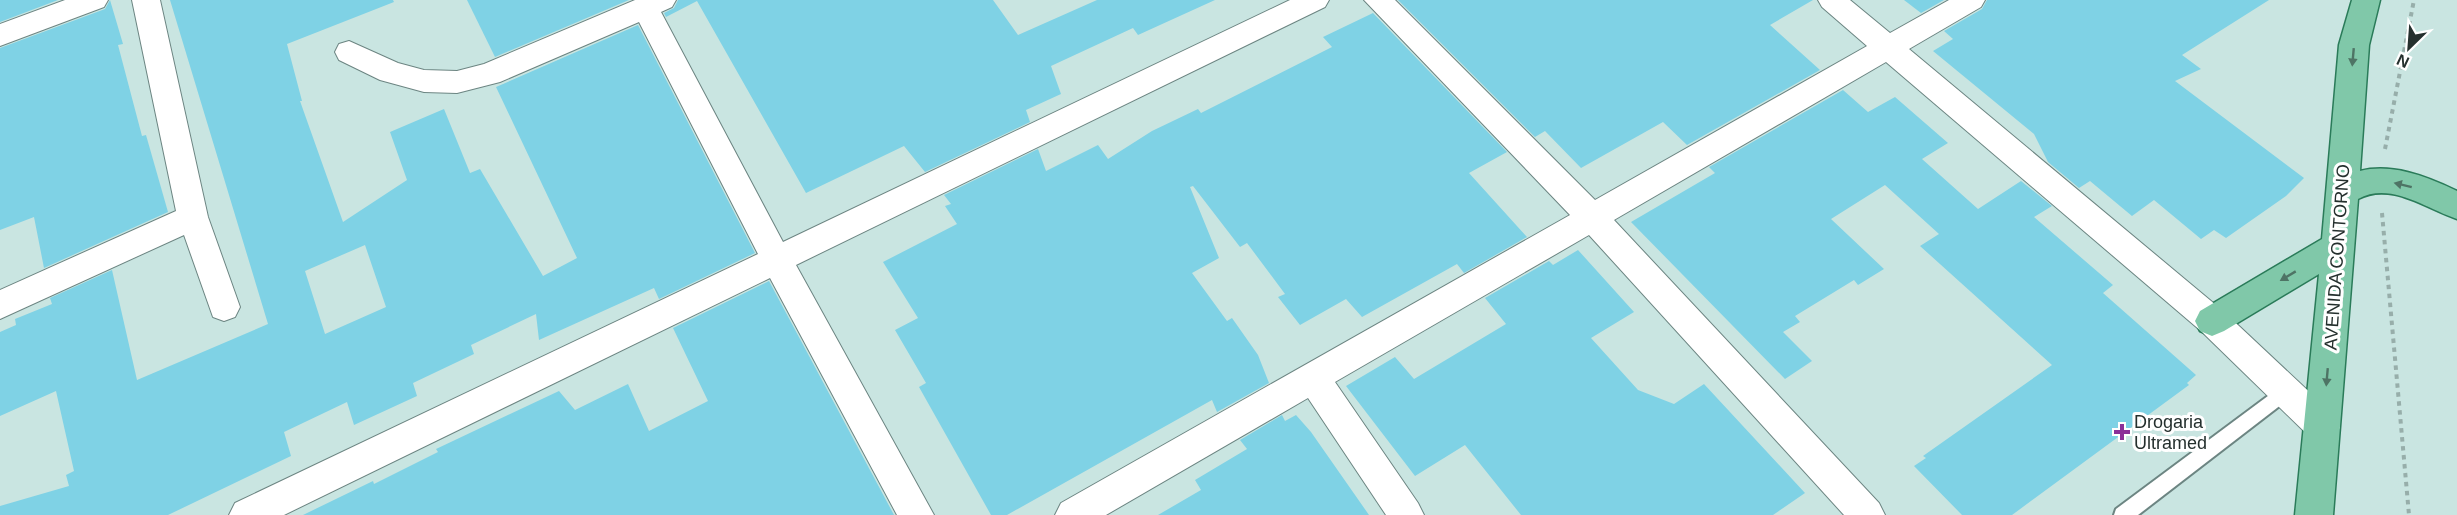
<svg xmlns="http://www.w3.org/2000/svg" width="2457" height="515" font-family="Arial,sans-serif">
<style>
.building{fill:#7fd2e5;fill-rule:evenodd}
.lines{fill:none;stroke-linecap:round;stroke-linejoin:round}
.lane-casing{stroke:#6c8582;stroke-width:4}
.street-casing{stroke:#6c8582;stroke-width:2}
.primary-casing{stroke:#2a7b59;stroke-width:3}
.path{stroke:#97aeaa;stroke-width:4;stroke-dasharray:4.5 4.5;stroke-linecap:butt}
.lane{fill:#fff;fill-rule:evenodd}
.street{fill:#fff;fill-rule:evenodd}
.primary{fill:#80c8a9;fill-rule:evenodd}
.oneway{fill:#4e7465}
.poi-dot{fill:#8b2e98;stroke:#fff;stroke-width:2}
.labels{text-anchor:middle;stroke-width:6;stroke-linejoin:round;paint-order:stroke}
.street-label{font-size:18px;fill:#25302e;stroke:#fff}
.poi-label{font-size:18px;fill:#25302e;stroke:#fff;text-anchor:start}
</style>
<rect width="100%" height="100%" fill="#c9e5e1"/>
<g class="building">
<polygon points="0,0 58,0 0,22"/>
<polygon points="110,0 123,44 118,45 142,136 146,135 168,212 44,268 34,217 0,230 0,48 105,9"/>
<path d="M170,0H393L394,2L287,44L302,101H300L343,222L407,180L390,132L444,109L470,173L480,169L543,276L577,258L496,87L638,25L755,253L659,299L654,288L539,340L536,314L471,345L474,354L413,383L417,396L354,425L347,402L284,432L291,456L168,515H0V506L69,486L66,475L74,471L56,391L0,416V332L16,325L15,319L52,304L50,298L112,270L137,380L268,324ZM365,245L386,307L325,334L305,271Z"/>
<polygon points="467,0 629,0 495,57"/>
<polygon points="678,0 993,0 1018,35 1097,0 1215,0 1138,35 1133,28 1051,66 1061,94 1026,110 1030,122 925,172 904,146 806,193 697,1 666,17 664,13 674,8"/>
<polygon points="1398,0 1813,0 1770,25 1820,70 1687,145 1663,122 1581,168 1545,131 1535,137"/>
<polygon points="1904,0 1944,0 1921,13"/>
<polygon points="1987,0 2269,0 2182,55 2201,69 2175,81 2304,178 2286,196 2226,238 2214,230 2201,239 2154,200 2132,216 2090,181 2079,188 2048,162 2034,134 1933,51 1953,39 1944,31 1982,9"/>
<polygon points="1373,13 1507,152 1469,173 1527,237 1464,273 1457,264 1362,317 1346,299 1300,325 1278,297 1285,294 1247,243 1240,247 1193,186 1190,187 1219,258 1192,273 1227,321 1232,318 1258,355 1269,383 1217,412 1212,400 1007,515 991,515 919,387 926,383 895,330 918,318 883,262 957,224 945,206 951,204 944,195 1038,149 1046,171 1098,145 1108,159 1152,131 1198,109 1201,113 1332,47 1323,37"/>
<polygon points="1843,90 1868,112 1895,97 1948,143 1922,159 1978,209 2021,181 2052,206 2034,217 2113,285 2103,293 2196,375 2187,383 2189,385 2012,515 1962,515 1914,466 1926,458 1923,456 2052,365 1920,246 1939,234 1885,185 1831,219 1884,269 1858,285 1854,280 1795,316 1800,322 1783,332 1812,361 1785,379 1631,222 1715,173 1709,167"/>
<polygon points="1578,250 1634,312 1591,338 1638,390 1674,404 1704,384 1805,493 1773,515 1521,515 1465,445 1415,476 1346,386 1395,357 1414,379 1506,324 1485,298 1549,261 1553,265"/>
<polygon points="769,281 894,515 303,515 373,481 374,484 438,452 436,449 559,391 575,410 628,384 649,431 708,401 673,328"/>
<polygon points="1282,415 1285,421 1296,415 1311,432 1369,515 1158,515 1201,490 1195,480 1247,449 1240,440"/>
</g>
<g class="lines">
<g class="lane-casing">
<polygon id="lane" points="2284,384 2290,386 2293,392 2290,398 2138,515 2114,515 2116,509"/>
</g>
<g class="street-casing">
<g id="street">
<polygon points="65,0 108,0 104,7 0,46 0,24"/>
<polygon points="132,0 160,0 208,217 240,307 235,317 224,321 213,317 184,235 0,319 0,290 176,211"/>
<polygon points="635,0 676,0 672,7 661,12 783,242 1290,0 1329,0 1325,7 796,265 934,515 897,515 770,278 284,515 229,515 235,503 758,254 639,22 500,82 457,93 424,92 380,80 339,60 335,52 339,44 349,41 398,63 424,70 457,71 484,64"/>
<polygon points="1364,0 1395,0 1595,200 1867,46 1822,7 1818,0 1850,0 1890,33 1949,0 1985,0 1981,7 1909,49 2223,311 2335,416 2340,427 2335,438 2323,442 2311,438 2201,331 1886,62 1614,220 1879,503 1885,515 1844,515 1589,235 1335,382 1418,503 1424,515 1386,515 1308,398 1106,515 1055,515 1061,503 1570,215"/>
</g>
</g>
<g class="primary-casing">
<path id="primary" d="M2352,0H2380L2369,45L2360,171C2392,163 2425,176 2455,190L2457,191V219C2426,209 2391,181 2358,199L2333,515H2295L2319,274L2224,331L2212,336L2200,331L2195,321L2200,311L2322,239L2339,45Z"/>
</g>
<g class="path">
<polyline points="2385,149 2414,0"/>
<polyline points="2382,213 2409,515"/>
</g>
<use href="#lane" class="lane"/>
<use href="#street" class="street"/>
<use href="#primary" class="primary"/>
</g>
<defs><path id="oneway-solid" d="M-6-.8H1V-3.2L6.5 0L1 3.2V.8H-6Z" transform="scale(1.5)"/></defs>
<g class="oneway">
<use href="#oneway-solid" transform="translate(2353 57) rotate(95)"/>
<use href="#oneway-solid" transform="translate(2403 185) rotate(-166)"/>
<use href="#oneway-solid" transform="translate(2288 276) rotate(149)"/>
<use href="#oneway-solid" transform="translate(2327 377) rotate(95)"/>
</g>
<path class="poi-dot" d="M2119 423h6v6h6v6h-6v6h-6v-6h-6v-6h6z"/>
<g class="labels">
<g class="street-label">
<text transform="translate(2337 257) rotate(-86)" y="6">AVENIDA CONTORNO</text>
</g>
<g class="poi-label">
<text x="2134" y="428">Drogaria<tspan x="2134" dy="21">Ultramed</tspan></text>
</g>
</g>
<g transform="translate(2409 48) rotate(205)" stroke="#ffffff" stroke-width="4.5" paint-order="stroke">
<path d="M0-4.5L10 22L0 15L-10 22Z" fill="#25302e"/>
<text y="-9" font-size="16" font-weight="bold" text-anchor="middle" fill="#25302e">N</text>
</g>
</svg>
